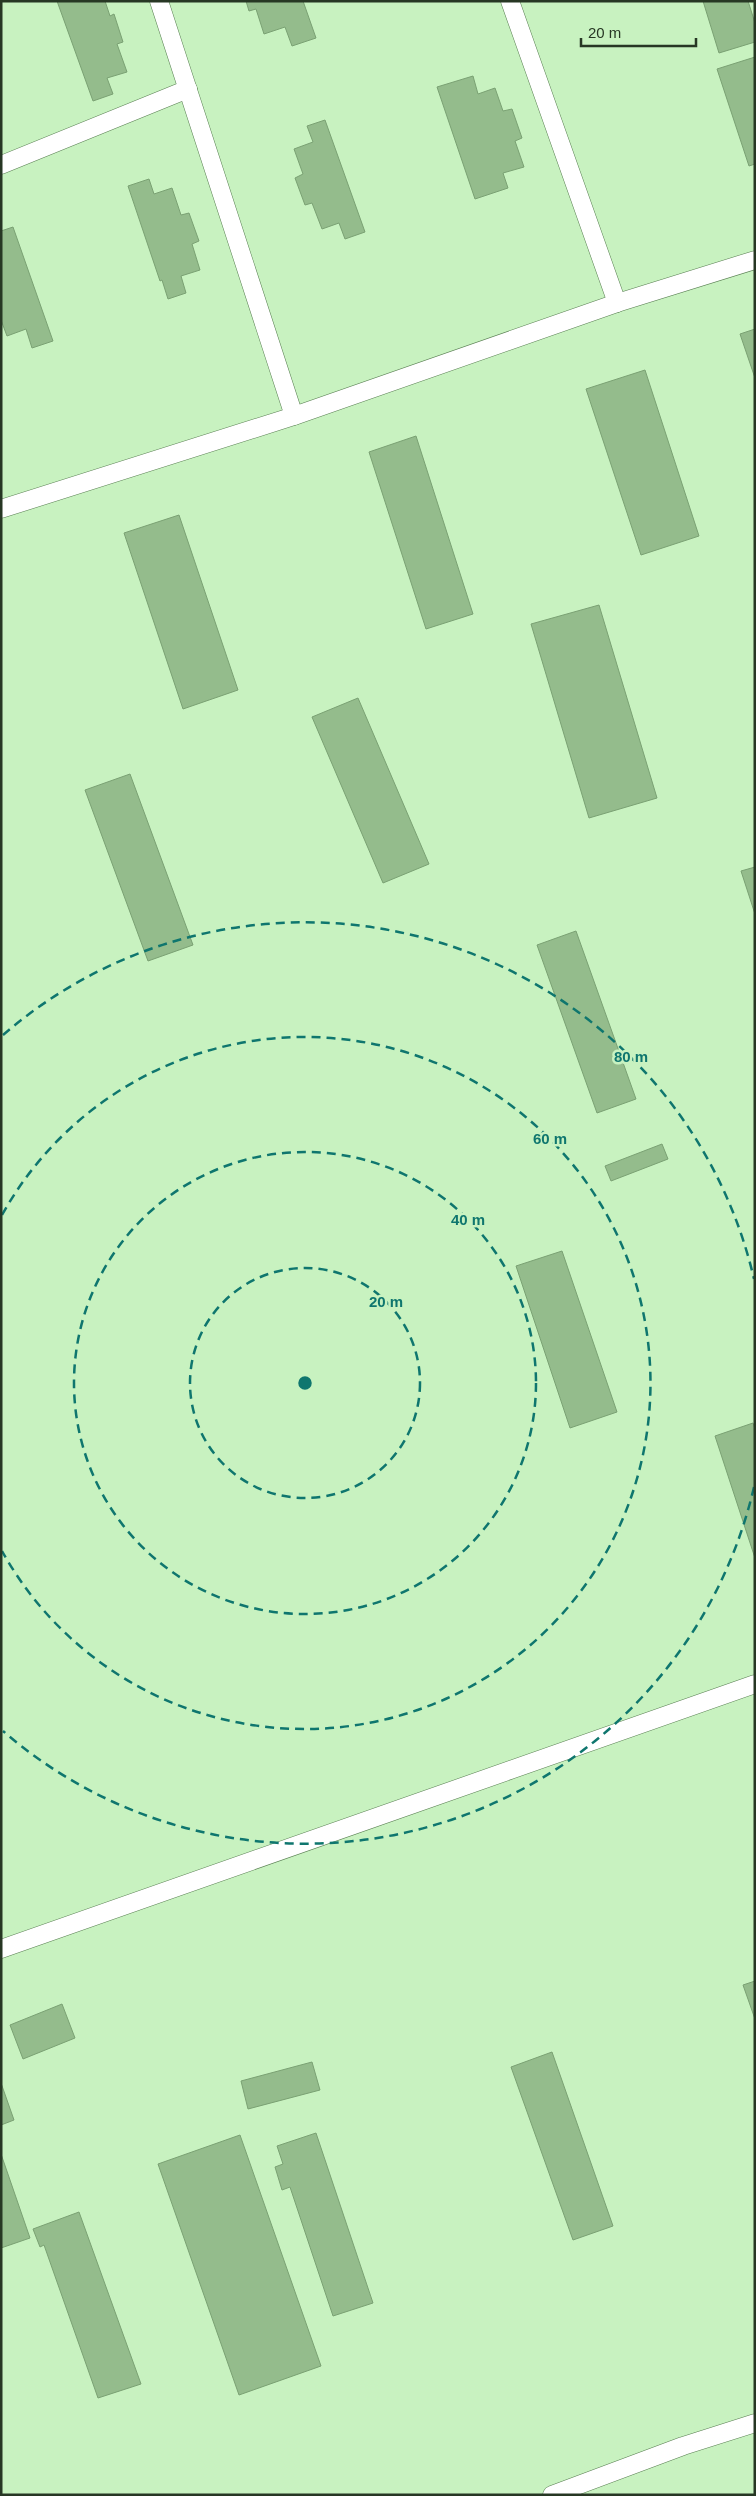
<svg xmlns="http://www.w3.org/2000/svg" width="756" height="2496" font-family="Helvetica,sans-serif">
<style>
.building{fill:#94bc8c;stroke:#7aa173}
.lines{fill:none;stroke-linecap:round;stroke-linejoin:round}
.lane-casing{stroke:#597f52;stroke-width:19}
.lane{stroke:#fff;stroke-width:18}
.ring{fill:none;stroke:#0f766e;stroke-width:2.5;stroke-dasharray:9 6}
.centre{fill:#0f766e;stroke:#c8f2c0;stroke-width:2.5}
.ring-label{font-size:15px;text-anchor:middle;font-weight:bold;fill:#0f766e;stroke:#c8f2c0;stroke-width:5;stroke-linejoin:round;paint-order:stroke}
</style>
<rect width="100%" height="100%" fill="#c8f2c0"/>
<g class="building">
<polygon points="57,1 105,1 110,16 114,14 123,42 117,44 127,72 107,78 113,94 93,101"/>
<polygon points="246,1 303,1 316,38 292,46 285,27 264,34 256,9 249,11"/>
<polygon points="703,1 748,1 755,23 755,42 719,53"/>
<polygon points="755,57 755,164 749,166 717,69"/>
<polygon points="473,76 478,94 495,88 503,111 512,109 522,138 515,141 524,167 503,173 508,188 475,199 437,87"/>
<polygon points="325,120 365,232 345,239 339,223 322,229 312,203 305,205 295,178 303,174 294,149 313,142 307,126"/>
<polygon points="149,179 154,194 172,188 181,215 189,213 199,241 192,244 200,270 181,276 186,293 168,299 162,280 160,281 128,186"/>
<polygon points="13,227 53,341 32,348 26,329 7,336 1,320 1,231"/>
<polygon points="755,329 755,378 740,334"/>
<polygon points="645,370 699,536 641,555 586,389"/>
<polygon points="416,436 473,614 426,629 369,452"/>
<polygon points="179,515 238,690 183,709 124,533"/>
<polygon points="599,605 657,798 589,818 531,624"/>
<polygon points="358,698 429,864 383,883 312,717"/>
<polygon points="130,774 193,945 148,961 85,790"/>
<polygon points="755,867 755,914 741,871"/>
<polygon points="576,931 636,1099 597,1113 537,945"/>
<polygon points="662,1144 668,1159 611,1181 605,1166"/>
<polygon points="562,1251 617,1412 570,1428 516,1266"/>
<polygon points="753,1423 755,1429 755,1558 715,1436"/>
<polygon points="755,1981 755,2019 743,1985"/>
<polygon points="62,2004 75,2038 23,2059 10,2025"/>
<polygon points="552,2052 613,2226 573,2240 511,2067"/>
<polygon points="312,2062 320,2090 248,2109 241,2081"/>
<polygon points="1,2083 14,2120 1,2125"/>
<polygon points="316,2133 373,2303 333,2316 290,2187 282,2190 275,2167 283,2164 277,2146"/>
<polygon points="240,2135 321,2366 239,2395 158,2164"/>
<polygon points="1,2154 30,2238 1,2248"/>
<polygon points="79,2212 141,2384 98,2398 44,2245 40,2247 33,2229"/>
</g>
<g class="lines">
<g class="lane-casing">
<g id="lane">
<polyline points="159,1 294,416"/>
<polyline points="510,1 617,303"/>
<polyline points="1,165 188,89"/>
<polyline points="1,509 294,416 617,303 755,260"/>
<polyline points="1,1949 755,1684"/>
<polyline points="552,2495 683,2446 755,2423"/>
</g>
</g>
<use href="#lane" class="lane"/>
</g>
<g class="ring">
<circle cx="305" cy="1383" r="115"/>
<circle cx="305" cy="1383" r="231"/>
<path d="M2 1215A346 346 0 1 1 2 1551"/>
<path d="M754 1487A461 461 0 0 1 3 1731M3 1035A461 461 0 0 1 754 1279"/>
</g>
<circle cx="305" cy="1383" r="8" class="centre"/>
<g class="ring-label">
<text x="631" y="1062">80 m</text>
<text x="550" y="1144">60 m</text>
<text x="468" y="1225">40 m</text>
<text x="386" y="1307">20 m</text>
</g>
<rect width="756" height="2496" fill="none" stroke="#273724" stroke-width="5"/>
<path d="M581 38v8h115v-8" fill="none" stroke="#273724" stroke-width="2.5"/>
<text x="588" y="38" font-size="15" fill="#273724" stroke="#c8f2c0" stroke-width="4" paint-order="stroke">20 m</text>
</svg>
